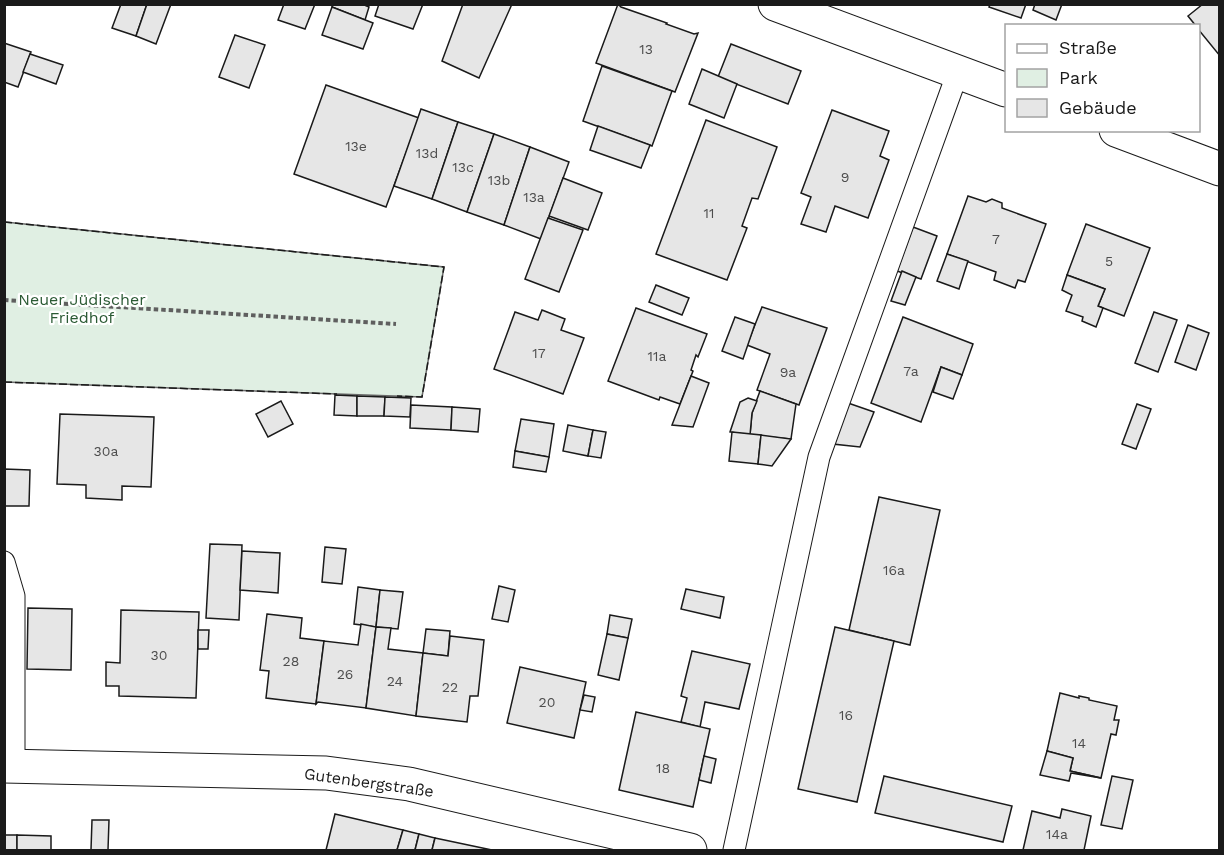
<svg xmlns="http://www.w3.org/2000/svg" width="1224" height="855" font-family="'Work Sans',sans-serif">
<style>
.green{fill:#e0efe3;stroke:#6a6a6a;stroke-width:1.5}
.building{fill:#e6e6e6;stroke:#1a1a1a;stroke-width:1.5}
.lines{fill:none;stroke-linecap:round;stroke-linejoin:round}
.lane-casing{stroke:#1a1a1a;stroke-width:23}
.street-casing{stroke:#1a1a1a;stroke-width:35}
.path{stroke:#5f5f5f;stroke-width:4;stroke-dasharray:4.5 3;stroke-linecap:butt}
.lane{stroke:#fff;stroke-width:21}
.street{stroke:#fff;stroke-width:33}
.fence{stroke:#1a1a1a;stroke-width:1.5;stroke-dasharray:8 3;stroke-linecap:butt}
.labels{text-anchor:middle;stroke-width:4.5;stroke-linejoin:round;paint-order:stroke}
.number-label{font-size:14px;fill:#4d4d4d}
.park-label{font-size:16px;fill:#2b5a34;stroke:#fff}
.street-label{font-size:16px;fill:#1a1a1a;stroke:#fff}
</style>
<rect width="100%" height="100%" fill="#fff"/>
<polygon class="green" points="5,222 444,267 422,397 5,382"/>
<g class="building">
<polygon points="121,4 147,4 136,36 112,28"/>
<polygon points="147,4 171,4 156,44 136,36"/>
<polygon points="284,4 315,4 305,29 278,20"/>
<polygon points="333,4 362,4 369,7 365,20 332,7"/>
<polygon points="379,4 423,4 413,29 375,16"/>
<polygon points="463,4 512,4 479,78 442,61"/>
<polygon points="618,4 621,7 667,23 666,24 694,34 698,33 675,92 596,63"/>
<polygon points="990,4 1026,4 1021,18 989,7"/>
<polygon points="1035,4 1062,4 1056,20 1033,10"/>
<polygon points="1203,4 1220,4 1220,56 1198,29 1198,26 1196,26 1188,16"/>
<polygon points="332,7 373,23 363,49 322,35"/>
<polygon points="235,35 265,45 249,88 219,77"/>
<polygon points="4,43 31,52 18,87 4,82"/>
<polygon points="731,44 801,71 788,104 718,77"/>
<polygon points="30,54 63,65 56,84 23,72"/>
<polygon points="602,66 672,91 652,146 583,121"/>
<polygon points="702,69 737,84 724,118 689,104"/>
<polygon points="326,85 419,118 386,207 294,174"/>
<polygon points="421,109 458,122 432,199 394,186"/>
<polygon points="832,110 889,131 880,156 889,160 868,218 835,206 826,232 801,224 811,197 801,193"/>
<polygon points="706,120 777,147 758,199 752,198 742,226 747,228 727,280 656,254"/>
<polygon points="458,122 494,134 467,212 432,199"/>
<polygon points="598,126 650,145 641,168 590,150"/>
<polygon points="494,134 530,147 504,225 467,212"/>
<polygon points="530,147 569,162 541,239 504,225"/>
<polygon points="563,178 602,193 588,230 549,216"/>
<polygon points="968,196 986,202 992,199 1002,203 1002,208 1046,224 1025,282 1018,280 1015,288 994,280 996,272 947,254"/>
<polygon points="548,218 583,230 559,292 525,279"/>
<polygon points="1086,224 1150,248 1124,316 1098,306 1105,289 1067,275"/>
<polygon points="913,227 937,236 921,279 897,271"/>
<polygon points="947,254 968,261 959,289 937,281"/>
<polygon points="902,271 916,277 905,305 891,301"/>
<polygon points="1067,275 1105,289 1098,306 1103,308 1096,327 1082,321 1083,317 1066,311 1072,295 1062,290"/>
<polygon points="656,285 689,298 682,315 649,302"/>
<polygon points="762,307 827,328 799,405 757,390 770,354 747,345"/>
<polygon points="636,308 707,334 698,357 696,355 691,370 693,371 680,404 660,397 659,400 608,381"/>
<polygon points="542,310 565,319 561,330 584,338 563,394 494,369 515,312 538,320"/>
<polygon points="1154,312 1177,320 1158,372 1135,363"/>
<polygon points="735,317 755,324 743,359 722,351"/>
<polygon points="903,317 973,344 962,375 941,367 921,422 871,403"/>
<polygon points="1188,325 1209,333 1196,370 1175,362"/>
<polygon points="941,367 962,375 953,399 933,392"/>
<polygon points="691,376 709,383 693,427 672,425"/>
<polygon points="760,391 796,404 791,439 750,435 752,413"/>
<polygon points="335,395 357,396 357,416 334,415"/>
<polygon points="357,396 385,397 384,416 357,416"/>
<polygon points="385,397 411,398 410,417 384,416"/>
<polygon points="748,398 757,401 752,413 750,435 730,432 740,402"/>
<polygon points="281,401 293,424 268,437 256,414"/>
<polygon points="848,403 874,412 860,447 833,444"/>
<polygon points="1137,404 1151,409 1136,449 1122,444"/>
<polygon points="411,405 452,407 451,430 410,428"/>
<polygon points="452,407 480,409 478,432 451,430"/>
<polygon points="60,414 154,417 151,487 122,486 122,500 86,498 86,485 57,484"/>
<polygon points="521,419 554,424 549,457 515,451"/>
<polygon points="568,425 593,430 588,456 563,451"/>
<polygon points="593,430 606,432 601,458 588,456"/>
<polygon points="732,432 761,435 758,464 729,461"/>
<polygon points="761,435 791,439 772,466 758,464"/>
<polygon points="515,451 549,457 546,472 513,467"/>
<polygon points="4,469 30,470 29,506 4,506"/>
<polygon points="879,497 940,510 910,645 849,630"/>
<polygon points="210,544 242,545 239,620 206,618"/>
<polygon points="325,547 346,549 342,584 322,582"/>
<polygon points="242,551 280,553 278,593 240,590"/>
<polygon points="499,586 515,590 508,622 492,619"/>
<polygon points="358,587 380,590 376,627 354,624"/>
<polygon points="686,589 724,597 720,618 681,609"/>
<polygon points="380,590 403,592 398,629 376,627"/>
<polygon points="28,608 72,609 71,670 27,669"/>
<polygon points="121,610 199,612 196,698 119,696 119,686 106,686 106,662 120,663"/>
<polygon points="267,614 302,618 300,638 324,641 316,704 266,698 269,671 260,670"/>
<polygon points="610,615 632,619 628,638 607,634"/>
<polygon points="361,624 376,627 366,708 318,702 316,704 324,641 358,645"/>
<polygon points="376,627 391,628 388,649 423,653 416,716 366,708"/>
<polygon points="835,627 894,641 857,802 798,789"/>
<polygon points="426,629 450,631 448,656 423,653"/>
<polygon points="198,630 209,630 208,649 198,649"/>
<polygon points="607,634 628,638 619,680 598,675"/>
<polygon points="450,636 484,640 478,696 470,696 467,722 416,716 423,653 448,656"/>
<polygon points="692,651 750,664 739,709 705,702 700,727 681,722 687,698 681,696"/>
<polygon points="520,667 586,682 574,738 507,723"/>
<polygon points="1060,693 1079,698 1079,696 1089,698 1089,700 1117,706 1114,720 1119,720 1116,735 1111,734 1101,778 1070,771 1073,758 1047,751"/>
<polygon points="584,695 595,697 592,712 580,710"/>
<polygon points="636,712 710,729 693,807 619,790"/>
<polygon points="1047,751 1073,758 1070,771 1101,778 1071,773 1069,781 1040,775"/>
<polygon points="704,756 716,759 711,783 699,780"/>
<polygon points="884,776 1012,806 1003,842 875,813"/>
<polygon points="1112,776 1133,780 1122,829 1101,825"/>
<polygon points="1062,809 1091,816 1084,850 1087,850 1023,850 1032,811 1060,818"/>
<polygon points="335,814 403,830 397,850 326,850"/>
<polygon points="92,820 109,820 108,850 91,850"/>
<polygon points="403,830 419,834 415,850 397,850"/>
<polygon points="419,834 435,838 432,850 415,850"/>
<rect x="4" y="835" width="13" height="15"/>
<polygon points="17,835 51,836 51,850 17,850"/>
<polygon points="435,838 492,850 432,850"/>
</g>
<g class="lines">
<g class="lane-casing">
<g id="lane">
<polyline points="4,562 14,596 14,766"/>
<polyline points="734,850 819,457 958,72"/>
</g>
</g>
<g class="street-casing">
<g id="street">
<polyline points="775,4 1006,90"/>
<polyline points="1116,130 1220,169"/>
<polyline points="4,766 326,773 409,784 690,850"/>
</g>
</g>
<polyline class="path" points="4,300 396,324"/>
<use href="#lane" class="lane"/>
<use href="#street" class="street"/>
<g class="fence">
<polyline points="4,222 444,267 422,397 397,396"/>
<polyline points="4,382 337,394"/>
</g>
</g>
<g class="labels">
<g class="number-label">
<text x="646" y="54">13</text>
<text x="356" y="151">13e</text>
<text x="427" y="158">13d</text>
<text x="463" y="172">13c</text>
<text x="845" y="182">9</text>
<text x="499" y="185">13b</text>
<text x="534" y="202">13a</text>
<text x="709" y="218">11</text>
<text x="996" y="244">7</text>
<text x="1109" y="266">5</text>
<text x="539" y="358">17</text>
<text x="657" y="361">11a</text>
<text x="911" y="376">7a</text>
<text x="788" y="377">9a</text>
<text x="106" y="456">30a</text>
<text x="894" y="575">16a</text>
<text x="159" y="660">30</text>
<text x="291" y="666">28</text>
<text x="345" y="679">26</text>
<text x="395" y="686">24</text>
<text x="450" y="692">22</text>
<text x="547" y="707">20</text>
<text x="846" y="720">16</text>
<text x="1079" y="748">14</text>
<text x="663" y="773">18</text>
<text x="1057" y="839">14a</text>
</g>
<g class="park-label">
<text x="82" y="305">Neuer Jüdischer<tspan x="82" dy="18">Friedhof</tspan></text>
</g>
<g class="street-label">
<text transform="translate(369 782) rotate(8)" y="6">Gutenbergstraße</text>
</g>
</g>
<rect width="1224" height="855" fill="none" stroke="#1a1a1a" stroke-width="12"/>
<rect x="1005" y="24" width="195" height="108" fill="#ffffff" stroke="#a3a3a3" stroke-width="1.5"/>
<rect x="1017" y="44" width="30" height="9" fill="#ffffff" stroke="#a3a3a3" stroke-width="1.5"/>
<text x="1059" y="54" font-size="18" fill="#1a1a1a">Straße</text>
<rect x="1017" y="69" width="30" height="18" fill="#e0efe3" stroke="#a3a3a3" stroke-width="1.5"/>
<text x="1059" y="84" font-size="18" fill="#1a1a1a">Park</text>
<rect x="1017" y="99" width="30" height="18" fill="#e6e6e6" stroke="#a3a3a3" stroke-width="1.5"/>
<text x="1059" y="114" font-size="18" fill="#1a1a1a">Gebäude</text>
</svg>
